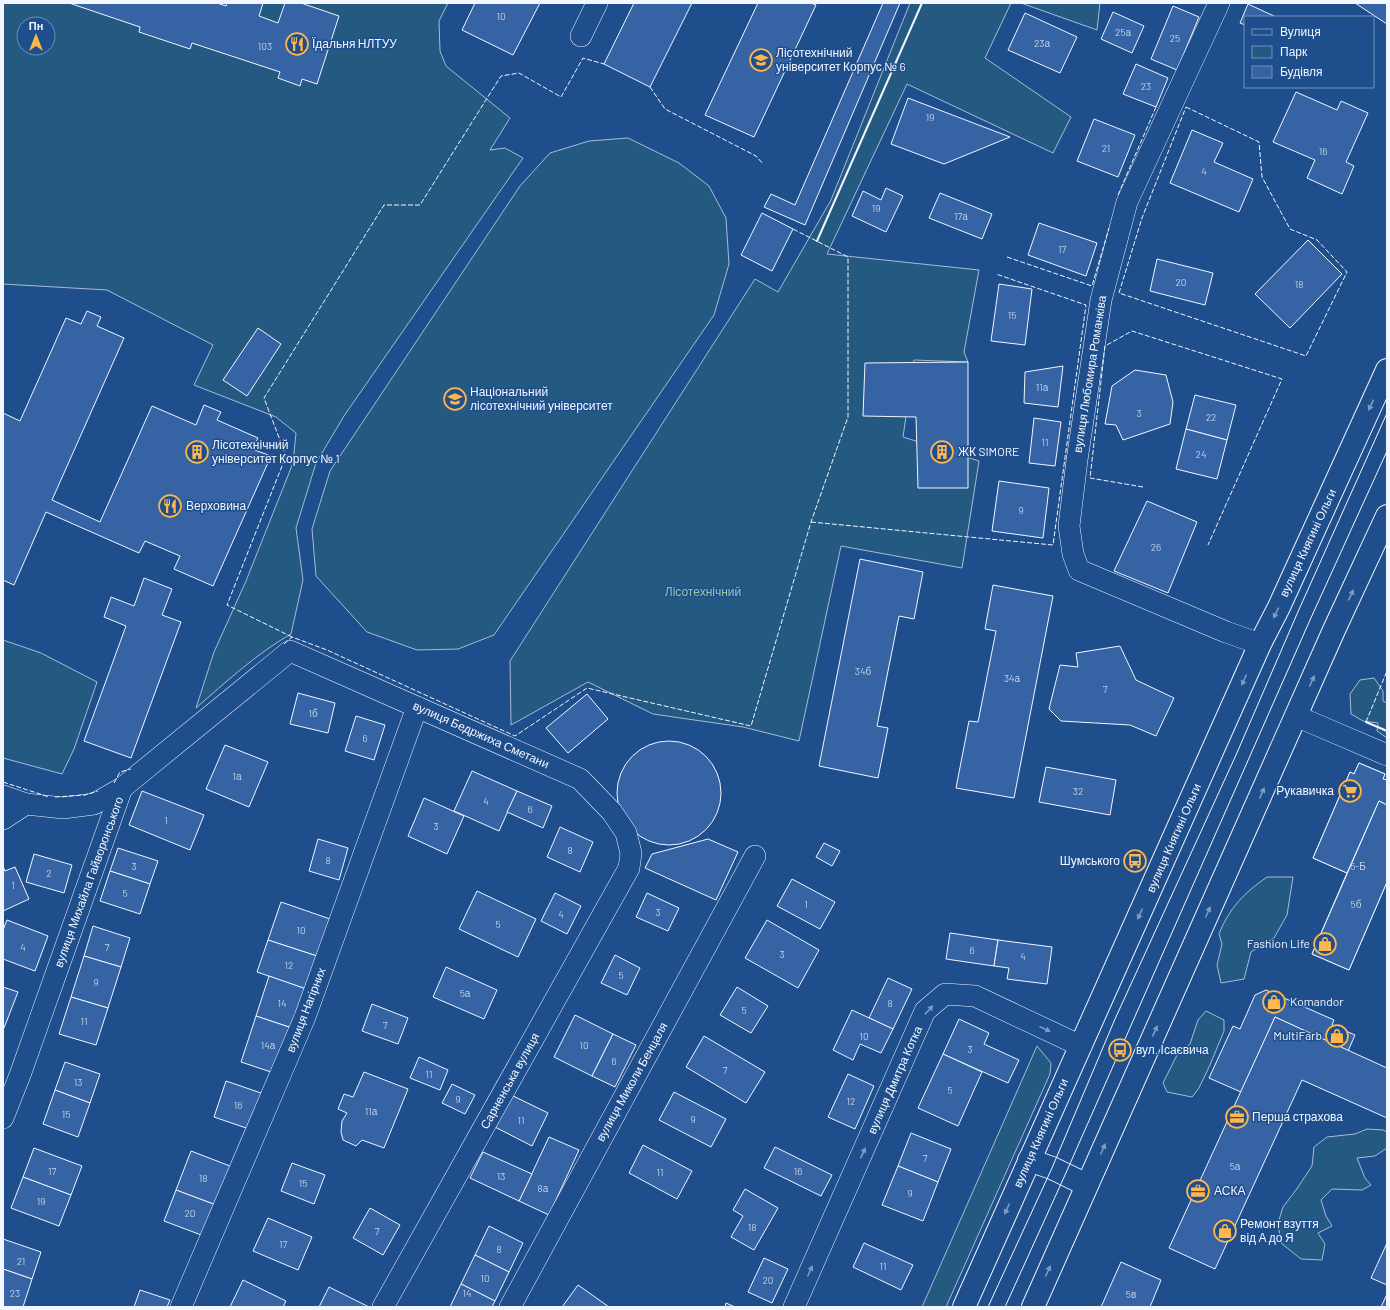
<svg xmlns="http://www.w3.org/2000/svg" width="1390" height="1310" font-family="Barlow,sans-serif">
<style>
.green{fill:#245a82;stroke:#a8bbd7;fill-rule:evenodd}
.building{fill:#3563a3;stroke:#f2f6ff}
.lines{fill:none;stroke-linecap:round;stroke-linejoin:round}
.minor-casing{stroke:#f2f6ff;stroke-width:22}
.secondary-casing{stroke:#f2f6ff;stroke-width:24}
.minor{stroke:#1f4e8c;stroke-width:21}
.secondary{stroke:#1f4e8c;stroke-width:22}
.tram{stroke:#f2f6ff;stroke-width:1}
.fence{stroke:#f2f6ff;stroke-width:1;stroke-dasharray:5 2;stroke-linecap:butt}
.wall{stroke:#f2f6ff;stroke-width:2}
.oneway{fill:#7e9ac0}
.labels{text-anchor:middle;stroke-width:3;stroke-linejoin:round;paint-order:stroke}
.number-label{font-size:10px;fill:#c3d1e8}
.poi-label{font-size:12px;fill:#f2f6ff;stroke:#1f4e8c;text-anchor:start}
.street-label{font-size:12px;fill:#f2f6ff;stroke:#1f4e8c}
.park-label{font-size:12px;fill:#97c8a6;stroke:#1f4e8c}
</style>
<rect width="100%" height="100%" fill="#1f4e8c"/>
<g class="green">
<path d="M3,3H448L439,21L440,51L446,66L510,118L490,150L505,148L523,158L344,416L316,463L296,528L303,580L291,634C256,654 226,682 196,708L214,652L246,581L293,463L296,433L276,417L194,385L213,345L107,290L3,284ZM24,24H48V48H24Z"/>
<polygon points="910,3 1011,3 985,58 1071,117 1053,153 907,84 827,254 979,270 964,352 968,362 914,360 903,437 979,461 962,568 841,546 799,741 743,727 653,714 588,682 511,725 510,661 755,279 778,292 831,200"/>
<polygon points="1021,3 1100,3 1097,30"/>
<polygon points="628,138 679,163 709,186 726,218 729,264 714,315 494,635 458,649 417,650 367,632 316,576 312,529 330,471 520,186 550,153 589,141"/>
<polygon points="3,640 41,653 97,682 74,749 62,774 3,758"/>
<polygon points="1374,678 1383,691 1383,701 1387,703 1387,738 1377,731 1378,723 1363,721 1351,714 1350,694 1360,680"/>
<path d="M1267,877H1293L1287,915L1274,938L1251,952L1244,979L1221,983L1217,965L1222,944L1219,934C1229,908 1244,893 1267,877Z"/>
<polygon points="1206,1011 1224,1020 1224,1031 1210,1065 1199,1088 1192,1097 1167,1092 1163,1083 1177,1055 1190,1044 1198,1020"/>
<polygon points="1037,1046 1051,1063 1050,1074 946,1307 922,1307"/>
<polygon points="1367,1129 1384,1130 1387,1133 1387,1148 1375,1156 1357,1158 1365,1178 1371,1185 1362,1190 1332,1189 1321,1200 1326,1216 1332,1226 1318,1233 1325,1244 1322,1260 1301,1259 1281,1243 1278,1223 1283,1207 1296,1190 1312,1166 1314,1147 1327,1137 1355,1134"/>
</g>
<g class="building">
<polygon points="69,3 217,3 226,6 227,3 263,3 259,16 278,23 285,3 301,3 339,16 317,84 302,79 300,86 278,78 280,72 192,43 190,49 139,32 140,27"/>
<polygon points="475,3 540,3 513,55 462,30"/>
<polygon points="634,3 692,3 650,87 604,64"/>
<polygon points="758,3 811,3 816,5 754,137 705,115"/>
<polygon points="883,3 900,3 805,225 764,207 771,194 795,205"/>
<polygon points="1355,3 1387,3 1387,24"/>
<polygon points="1248,4 1276,17 1245,17 1245,25 1240,23"/>
<polygon points="1173,6 1199,17 1177,70 1151,59"/>
<polygon points="1113,12 1144,26 1132,53 1101,39"/>
<polygon points="1025,13 1077,37 1060,73 1008,50"/>
<polygon points="1136,64 1168,78 1156,107 1123,94"/>
<polygon points="1296,92 1337,110 1341,101 1368,113 1346,162 1354,166 1342,194 1307,178 1315,160 1273,142"/>
<polygon points="908,98 1010,137 944,164 891,144"/>
<polygon points="1094,119 1135,135 1118,177 1077,161"/>
<polygon points="1192,130 1223,143 1214,162 1253,179 1239,212 1170,183"/>
<polygon points="886,188 903,196 886,232 852,216 863,191 881,200"/>
<polygon points="940,193 992,214 982,239 929,218"/>
<polygon points="762,213 793,229 772,271 741,255"/>
<polygon points="1039,223 1097,243 1086,276 1028,255"/>
<polygon points="1308,240 1342,274 1290,328 1255,294"/>
<polygon points="1157,259 1213,273 1205,305 1150,291"/>
<polygon points="999,284 1032,289 1025,345 991,341"/>
<polygon points="87,311 101,317 97,326 124,338 52,500 100,522 152,406 196,425 204,405 221,412 217,420 258,438 252,449 271,456 213,586 174,569 180,556 145,541 139,553 46,512 14,585 3,580 3,413 20,421 66,318 81,324"/>
<polygon points="258,328 281,344 247,396 223,380"/>
<polygon points="968,362 968,488 918,488 916,417 863,416 865,363"/>
<polygon points="1063,366 1058,407 1024,403 1025,372"/>
<polygon points="1135,370 1166,375 1173,402 1170,424 1123,440 1116,425 1105,424 1112,386"/>
<polygon points="1195,395 1236,405 1227,440 1186,429"/>
<polygon points="1034,418 1061,422 1055,466 1029,463"/>
<polygon points="1186,429 1227,440 1217,479 1176,469"/>
<polygon points="999,481 1049,488 1043,538 992,531"/>
<polygon points="1147,501 1197,522 1168,593 1114,571"/>
<polygon points="860,559 923,572 914,619 899,616 877,726 888,728 878,778 819,766"/>
<polygon points="144,578 172,589 162,615 181,622 131,758 84,741 126,626 104,617 111,597 134,606"/>
<polygon points="993,585 1053,596 1014,798 956,788 969,721 978,722 996,631 985,629"/>
<polygon points="1120,646 1136,680 1174,698 1156,736 1130,725 1061,721 1049,709 1060,665 1078,667 1076,653"/>
<polygon points="298,693 335,703 328,733 290,724"/>
<polygon points="587,694 608,719 568,753 546,728"/>
<polygon points="356,716 385,725 374,760 345,751"/>
<circle cx="669" cy="793" r="52"/>
<polygon points="225,745 268,762 249,807 206,789"/>
<polygon points="1359,763 1385,774 1383,779 1387,780 1387,882 1349,970 1312,954 1347,873 1313,858 1350,772 1354,774"/>
<polygon points="1359,763 1385,774 1383,779 1387,780 1387,805 1379,801 1347,873 1313,858 1350,772 1354,774"/>
<polygon points="1046,767 1116,780 1110,815 1039,802"/>
<polygon points="472,771 517,791 499,831 454,811"/>
<polygon points="142,791 204,815 190,850 129,825"/>
<polygon points="517,791 552,806 543,828 507,812"/>
<polygon points="424,798 464,816 447,854 408,836"/>
<polygon points="1379,801 1387,805 1387,882 1349,970 1312,954"/>
<polygon points="560,827 593,842 580,872 547,857"/>
<polygon points="318,839 348,848 339,880 309,871"/>
<polygon points="708,839 738,852 716,900 645,868 652,854"/>
<polygon points="824,843 840,851 832,866 816,857"/>
<polygon points="118,848 158,861 150,884 110,871"/>
<polygon points="34,854 72,865 64,893 26,882"/>
<polygon points="3,866 5,871 15,867 29,899 3,911"/>
<polygon points="110,871 150,884 140,914 100,901"/>
<polygon points="792,879 835,902 820,929 777,906"/>
<polygon points="477,891 536,919 518,957 459,929"/>
<polygon points="555,893 581,906 567,934 541,921"/>
<polygon points="647,893 679,908 668,931 636,917"/>
<polygon points="281,902 333,920 320,957 268,940"/>
<polygon points="7,920 48,936 35,971 3,959 3,930"/>
<polygon points="767,920 819,950 798,988 745,958"/>
<polygon points="93,926 130,938 121,967 84,956"/>
<polygon points="950,933 998,940 994,966 946,959"/>
<polygon points="268,940 320,957 309,990 257,972"/>
<polygon points="998,940 1052,947 1047,984 1007,979 1009,968 994,966"/>
<polygon points="615,955 640,968 627,995 601,983"/>
<polygon points="84,956 121,967 108,1008 71,997"/>
<polygon points="446,967 497,990 484,1019 433,997"/>
<polygon points="269,976 309,990 295,1029 256,1016"/>
<polygon points="888,978 912,989 893,1029 869,1018"/>
<polygon points="3,987 18,992 4,1028 3,1027"/>
<polygon points="737,987 768,1006 751,1033 720,1015"/>
<polygon points="1266,990 1334,1020 1332,1025 1355,1035 1348,1051 1275,1017 1241,1092 1209,1078 1233,1026 1240,1029 1255,995"/>
<polygon points="71,997 108,1008 96,1045 59,1034"/>
<polygon points="372,1004 408,1018 398,1044 362,1031"/>
<polygon points="852,1010 893,1029 881,1053 860,1044 853,1060 833,1050"/>
<polygon points="575,1015 613,1034 592,1076 554,1057"/>
<polygon points="256,1016 295,1029 280,1075 241,1062"/>
<polygon points="1275,1017 1387,1068 1387,1118 1302,1080 1215,1269 1169,1248"/>
<polygon points="959,1019 989,1033 984,1044 1019,1060 1008,1083 943,1054"/>
<polygon points="613,1034 636,1045 615,1087 592,1076"/>
<polygon points="704,1036 765,1072 746,1103 686,1067"/>
<polygon points="943,1054 982,1072 958,1126 918,1108"/>
<polygon points="419,1057 448,1070 440,1090 410,1078"/>
<polygon points="65,1062 100,1074 90,1103 55,1090"/>
<polygon points="364,1072 408,1089 384,1148 362,1140 356,1146 343,1140 341,1132 342,1121 347,1113 338,1109 344,1094 353,1097"/>
<polygon points="848,1074 874,1086 855,1129 828,1117"/>
<polygon points="226,1081 261,1093 249,1129 214,1117"/>
<polygon points="452,1084 475,1095 465,1114 442,1103"/>
<polygon points="55,1090 90,1103 78,1137 43,1124"/>
<polygon points="674,1092 726,1119 711,1147 659,1120"/>
<polygon points="509,1094 548,1113 532,1146 493,1126"/>
<polygon points="911,1133 951,1149 938,1182 898,1166"/>
<polygon points="549,1137 579,1150 549,1215 519,1201"/>
<polygon points="643,1145 692,1171 677,1199 629,1173"/>
<polygon points="775,1147 832,1175 821,1196 764,1168"/>
<polygon points="34,1148 82,1166 71,1195 23,1177"/>
<polygon points="191,1151 230,1166 216,1205 176,1190"/>
<polygon points="483,1152 532,1174 519,1201 470,1178"/>
<polygon points="292,1163 325,1175 314,1204 281,1191"/>
<polygon points="898,1166 938,1182 923,1221 882,1205"/>
<polygon points="23,1177 71,1195 59,1226 11,1208"/>
<polygon points="745,1189 778,1208 754,1250 731,1237 743,1216 733,1210"/>
<polygon points="176,1190 216,1205 204,1236 164,1221"/>
<polygon points="370,1208 400,1225 383,1255 353,1238"/>
<polygon points="268,1218 312,1237 298,1270 253,1251"/>
<polygon points="489,1226 523,1243 509,1272 475,1255"/>
<polygon points="3,1239 41,1252 32,1279 3,1269"/>
<polygon points="864,1243 913,1265 901,1290 853,1267"/>
<polygon points="1387,1243 1387,1285 1371,1278"/>
<polygon points="475,1255 509,1272 495,1301 461,1284"/>
<polygon points="764,1258 788,1269 772,1303 748,1292"/>
<polygon points="1121,1262 1161,1280 1150,1307 1101,1307"/>
<polygon points="3,1269 32,1279 23,1307 3,1307"/>
<polygon points="243,1280 286,1301 283,1307 230,1307"/>
<polygon points="461,1284 495,1301 492,1307 450,1307"/>
<polygon points="578,1285 609,1307 562,1307"/>
<polygon points="329,1287 369,1307 319,1307"/>
<polygon points="140,1290 170,1300 167,1307 134,1307"/>
<polygon points="1387,1294 1387,1307 1381,1307"/>
<polygon points="726,1303 735,1307 725,1307"/>
</g>
<g class="lines">
<g class="minor-casing">
<g id="minor">
<polyline points="1219,3 1127,202 1101,300 1077,460 1069,526 1073,554 1079,570 1226,632 1260,644"/>
<polyline points="581,36 597,3"/>
<polyline points="1296,716 1387,755"/>
<polyline points="3,796 26,804 63,808 94,804 122,788 290,651 580,779 612,812 626,833 631,853 629,868 383,1307"/>
<polyline points="3,819 26,804"/>
<polyline points="3,1118 20,1075 122,788"/>
<polyline points="181,1307 305,1017 417,707"/>
<polyline points="510,1307 755,856"/>
<polyline points="794,1307 925,1011 945,994 975,996 1081,1046"/>
</g>
</g>
<g class="secondary-casing">
<g id="secondary">
<polyline points="1029,1160 1052,1168 1087,1185"/>
<polyline points="964,1307 1260,644 1279,607 1387,370"/>
<polyline points="1033,1307 1334,630 1387,516"/>
</g>
</g>
<use href="#minor" class="minor"/>
<use href="#secondary" class="secondary"/>
<g class="tram">
<polyline points="988,1307 1052,1168 1115,1019 1236,755 1297,614 1387,413"/>
<polyline points="1005,1307 1065,1175 1310,620 1387,451"/>
</g>
<g class="fence">
<polyline points="650,87 665,109 756,156 763,164"/>
<polygon points="1186,107 1259,142 1262,177 1290,229 1317,240 1347,272 1306,356 1119,293 1142,218"/>
<polyline points="1118,195 1156,107"/>
<polyline points="1007,257 1092,286 1109,228"/>
<polyline points="1143,487 1090,478 1105,346 1132,331 1282,379 1208,545"/>
<polyline points="811,522 1053,545 1086,305 996,274"/>
<polyline points="292,637 227,605 286,456 264,398 384,205 420,205 501,76 519,73 561,97 583,58 604,64"/>
<polyline points="284,644 292,637 327,650 515,736 587,688 751,726 811,522 848,417 848,257 793,229"/>
<polyline points="1366,722 1387,671"/>
<polyline points="3,782 49,797"/>
<polyline points="114,783 120,772 131,769"/>
<polyline points="55,797 85,795 98,791"/>
</g>
<g class="wall">
<polyline points="817,241 922,3"/>
<polyline points="1366,722 1387,731"/>
</g>
</g>
<defs><path id="oneway-solid" d="M-6-.8H1V-3.2L6.5 0L1 3.2V.8H-6Z"/></defs>
<g class="oneway">
<use href="#oneway-solid" transform="translate(1371 405) rotate(115)"/>
<use href="#oneway-solid" transform="translate(1351 595) rotate(-65)"/>
<use href="#oneway-solid" transform="translate(1276 613) rotate(116)"/>
<use href="#oneway-solid" transform="translate(1244 680) rotate(114)"/>
<use href="#oneway-solid" transform="translate(1312 681) rotate(-66)"/>
<use href="#oneway-solid" transform="translate(1262 793) rotate(-66)"/>
<use href="#oneway-solid" transform="translate(1208 912) rotate(-66)"/>
<use href="#oneway-solid" transform="translate(1140 914) rotate(114)"/>
<use href="#oneway-solid" transform="translate(929 1010) rotate(-47)"/>
<use href="#oneway-solid" transform="translate(1045 1029) rotate(24)"/>
<use href="#oneway-solid" transform="translate(1155 1031) rotate(-66)"/>
<use href="#oneway-solid" transform="translate(1103 1149) rotate(-66)"/>
<use href="#oneway-solid" transform="translate(863 1153) rotate(-66)"/>
<use href="#oneway-solid" transform="translate(1007 1209) rotate(114)"/>
<use href="#oneway-solid" transform="translate(810 1271) rotate(-66)"/>
<use href="#oneway-solid" transform="translate(1048 1271) rotate(-66)"/>
</g>
<defs>
<g id="restaurant-ring" transform="scale(1.15)"><circle r="9.5" fill="#1f4e8c" stroke="#ffb74d" stroke-width="1.5"/><path d="M-5-6h1v4h1v-4h1v4h1v-4h1v5L-1.5 .5V6h-2V.5L-5-1ZM5-6V6H3V1.5H1.5Q1.5-4 5-6Z" fill="#ffb74d"/></g>
<g id="university-ring" transform="scale(1.15)"><circle r="9.5" fill="#1f4e8c" stroke="#ffb74d" stroke-width="1.5"/><path d="M0-5L7-2L0 1L-7-2ZM-4 1L0 2.5L4 1V4Q0 6-4 4Z" fill="#ffb74d"/></g>
<g id="building-ring" transform="scale(1.15)"><circle r="9.5" fill="#1f4e8c" stroke="#ffb74d" stroke-width="1.5"/><path d="M-4-6H4V6H1V3H-1V6H-4ZM-2.5-4.3h1.7v1.8h-1.7ZM.8-4.3h1.7v1.8H.8ZM-2.5-1h1.7V.8h-1.7ZM.8-1h1.7V.8H.8Z" fill="#ffb74d"/></g>
<g id="supermarket-ring" transform="scale(1.15)"><circle r="9.5" fill="#1f4e8c" stroke="#ffb74d" stroke-width="1.5"/><path d="M-6-5.5h2.5l.6 2H6L4.5 2H-2.5L-4.4-4H-6ZM-1.5 3.2a1.3 1.3 0 1 0 .1 0ZM3 3.2a1.3 1.3 0 1 0 .1 0Z" fill="#ffb74d"/></g>
<g id="bus-ring" transform="scale(1.15)"><circle r="9.5" fill="#1f4e8c" stroke="#ffb74d" stroke-width="1.5"/><path d="M-5-6H5V4H4V6H2V4H-2V6H-4V4H-5ZM-3.5-4V0h7V-4ZM-3.5 1.2v1.5H-2V1.2ZM2 1.2v1.5H3.5V1.2Z" fill="#ffb74d"/></g>
<g id="shop-ring" transform="scale(1.15)"><circle r="9.5" fill="#1f4e8c" stroke="#ffb74d" stroke-width="1.5"/><path d="M-5-2.5h2.3a2.7 3.5 0 0 1 5.4 0H5L5.5 6h-11ZM-1.5-2.5h3a1.5 2.3 0 0 0-3 0Z" fill="#ffb74d"/></g>
<g id="office-ring" transform="scale(1.15)"><circle r="9.5" fill="#1f4e8c" stroke="#ffb74d" stroke-width="1.5"/><path d="M-6-3h4V-5.5h4V-3h4V5H-6ZM-1-4.5V-3h2v-1.5ZM-6 0V1H6V0Z" fill="#ffb74d"/></g>
</defs>
<g fill-rule="evenodd">
<use href="#restaurant-ring" x="297" y="44"/>
<use href="#university-ring" x="761" y="60"/>
<use href="#university-ring" x="455" y="399"/>
<use href="#building-ring" x="197" y="452"/>
<use href="#building-ring" x="942" y="452"/>
<use href="#restaurant-ring" x="170" y="506"/>
<use href="#supermarket-ring" x="1350" y="791"/>
<use href="#bus-ring" x="1135" y="861"/>
<use href="#shop-ring" x="1325" y="944"/>
<use href="#shop-ring" x="1274" y="1002"/>
<use href="#shop-ring" x="1337" y="1036"/>
<use href="#bus-ring" x="1120" y="1050"/>
<use href="#office-ring" x="1237" y="1117"/>
<use href="#office-ring" x="1198" y="1191"/>
<use href="#shop-ring" x="1225" y="1231"/>
</g>
<g class="labels">
<g class="number-label">
<text x="501" y="20">10</text>
<text x="1123" y="36">25а</text>
<text x="1175" y="42">25</text>
<text x="1042" y="47">23а</text>
<text x="265" y="50">103</text>
<text x="1146" y="90">23</text>
<text x="930" y="121">19</text>
<text x="1106" y="152">21</text>
<text x="1323" y="155">16</text>
<text x="1204" y="175">4</text>
<text x="876" y="212">19</text>
<text x="961" y="220">17а</text>
<text x="1062" y="253">17</text>
<text x="1181" y="286">20</text>
<text x="1299" y="288">18</text>
<text x="1012" y="319">15</text>
<text x="1042" y="391">11а</text>
<text x="1139" y="417">3</text>
<text x="1211" y="421">22</text>
<text x="1045" y="446">11</text>
<text x="1201" y="458">24</text>
<text x="1021" y="514">9</text>
<text x="1156" y="551">26</text>
<text x="863" y="675">34б</text>
<text x="1012" y="682">34а</text>
<text x="1105" y="693">7</text>
<text x="313" y="717">1б</text>
<text x="365" y="742">6</text>
<text x="237" y="780">1а</text>
<text x="1078" y="795">32</text>
<text x="486" y="805">4</text>
<text x="530" y="813">6</text>
<text x="166" y="824">1</text>
<text x="436" y="830">3</text>
<text x="570" y="854">8</text>
<text x="328" y="864">8</text>
<text x="134" y="870">3</text>
<text x="1358" y="870">5-Б</text>
<text x="49" y="877">2</text>
<text x="13" y="889">1</text>
<text x="125" y="897">5</text>
<text x="806" y="908">1</text>
<text x="1356" y="908">5б</text>
<text x="658" y="916">3</text>
<text x="561" y="918">4</text>
<text x="498" y="928">5</text>
<text x="301" y="934">10</text>
<text x="23" y="951">4</text>
<text x="107" y="951">7</text>
<text x="972" y="954">6</text>
<text x="782" y="958">3</text>
<text x="1023" y="960">4</text>
<text x="289" y="969">12</text>
<text x="621" y="979">5</text>
<text x="96" y="986">9</text>
<text x="465" y="997">5а</text>
<text x="282" y="1007">14</text>
<text x="890" y="1007">8</text>
<text x="744" y="1014">5</text>
<text x="84" y="1025">11</text>
<text x="385" y="1029">7</text>
<text x="864" y="1040">10</text>
<text x="268" y="1049">14а</text>
<text x="584" y="1049">10</text>
<text x="970" y="1053">3</text>
<text x="614" y="1065">6</text>
<text x="725" y="1074">7</text>
<text x="429" y="1078">11</text>
<text x="78" y="1086">13</text>
<text x="950" y="1094">5</text>
<text x="458" y="1103">9</text>
<text x="851" y="1105">12</text>
<text x="238" y="1109">16</text>
<text x="371" y="1115">11а</text>
<text x="66" y="1118">15</text>
<text x="693" y="1123">9</text>
<text x="521" y="1124">11</text>
<text x="925" y="1162">7</text>
<text x="1235" y="1170">5а</text>
<text x="52" y="1175">17</text>
<text x="798" y="1175">16</text>
<text x="660" y="1176">11</text>
<text x="501" y="1180">13</text>
<text x="203" y="1182">18</text>
<text x="303" y="1187">15</text>
<text x="543" y="1192">8а</text>
<text x="910" y="1197">9</text>
<text x="41" y="1205">19</text>
<text x="190" y="1217">20</text>
<text x="752" y="1231">18</text>
<text x="377" y="1235">7</text>
<text x="283" y="1248">17</text>
<text x="499" y="1253">8</text>
<text x="21" y="1265">21</text>
<text x="883" y="1270">11</text>
<text x="485" y="1282">10</text>
<text x="768" y="1284">20</text>
<text x="15" y="1297">23</text>
<text x="467" y="1297">14</text>
<text x="1131" y="1298">5в</text>
</g>
<g class="poi-label">
<text x="312" y="48">Їдальня НЛТУУ</text>
<text x="776" y="57">Лісотехнічний<tspan x="776" dy="14">університет Корпус № 6</tspan></text>
<text x="470" y="396">Національний<tspan x="470" dy="14">лісотехнічний університет</tspan></text>
<text x="212" y="449">Лісотехнічний<tspan x="212" dy="14">університет Корпус № 1</tspan></text>
<text x="958" y="456">ЖК SIMORE</text>
<text x="186" y="510">Верховина</text>
<text x="1334" y="795" text-anchor="end">Рукавичка</text>
<text x="1120" y="865" text-anchor="end">Шумського</text>
<text x="1310" y="948" text-anchor="end">Fashion Life</text>
<text x="1290" y="1006">Komandor</text>
<text x="1322" y="1040" text-anchor="end">MultiFarb</text>
<text x="1136" y="1054">вул. Ісаєвича</text>
<text x="1252" y="1121">Перша страхова</text>
<text x="1214" y="1195">АСКА</text>
<text x="1240" y="1228">Ремонт взуття<tspan x="1240" dy="14">від А до Я</tspan></text>
</g>
<g class="street-label">
<text transform="translate(1090 374) rotate(-81)" y="4">вулиця Любомира Романківа</text>
<text transform="translate(1308 543) rotate(-65)" y="4">вулиця Княгині Ольги</text>
<text transform="translate(481 735) rotate(24)" y="4">вулиця Бедржиха Сметани</text>
<text transform="translate(1174 838) rotate(-66)" y="4">вулиця Княгині Ольги</text>
<text transform="translate(89 882) rotate(-70)" y="4">вулиця Михайла Гайворонського</text>
<text transform="translate(306 1010) rotate(-69)" y="4">вулиця Нагірних</text>
<text transform="translate(895 1080) rotate(-66)" y="4">вулиця Дмитра Котка</text>
<text transform="translate(510 1081) rotate(-61)" y="4">Сарненська вулиця</text>
<text transform="translate(632 1082) rotate(-61)" y="4">вулиця Миколи Бенцаля</text>
<text transform="translate(1041 1133) rotate(-66)" y="4">вулиця Княгині Ольги</text>
</g>
<g class="park-label">
<text x="703" y="596">Лісотехнічний</text>
</g>
</g>
<rect width="1390" height="1310" fill="none" stroke="#f2f6ff" stroke-width="8"/>
<rect x="1244" y="16" width="130" height="72" fill="#1f4e8c" stroke="#7391ba"/>
<rect x="1252" y="29" width="20" height="6" fill="#1f4e8c" stroke="#7391ba"/>
<text x="1280" y="36" font-size="12" fill="#f2f6ff">Вулиця</text>
<rect x="1252" y="46" width="20" height="12" fill="#245a82" stroke="#7391ba"/>
<text x="1280" y="56" font-size="12" fill="#f2f6ff">Парк</text>
<rect x="1252" y="66" width="20" height="12" fill="#3563a3" stroke="#7391ba"/>
<text x="1280" y="76" font-size="12" fill="#f2f6ff">Будівля</text>
<g transform="translate(36 36)"><circle r="19" fill="#1f4e8c" stroke="#7391ba"/>
<path d="M0-3L7 15L0 10L-7 15Z" fill="#ffb74d"/>
<text y="-6" font-size="11" font-weight="bold" text-anchor="middle" fill="#f2f6ff">Пн</text>
</g>
</svg>
